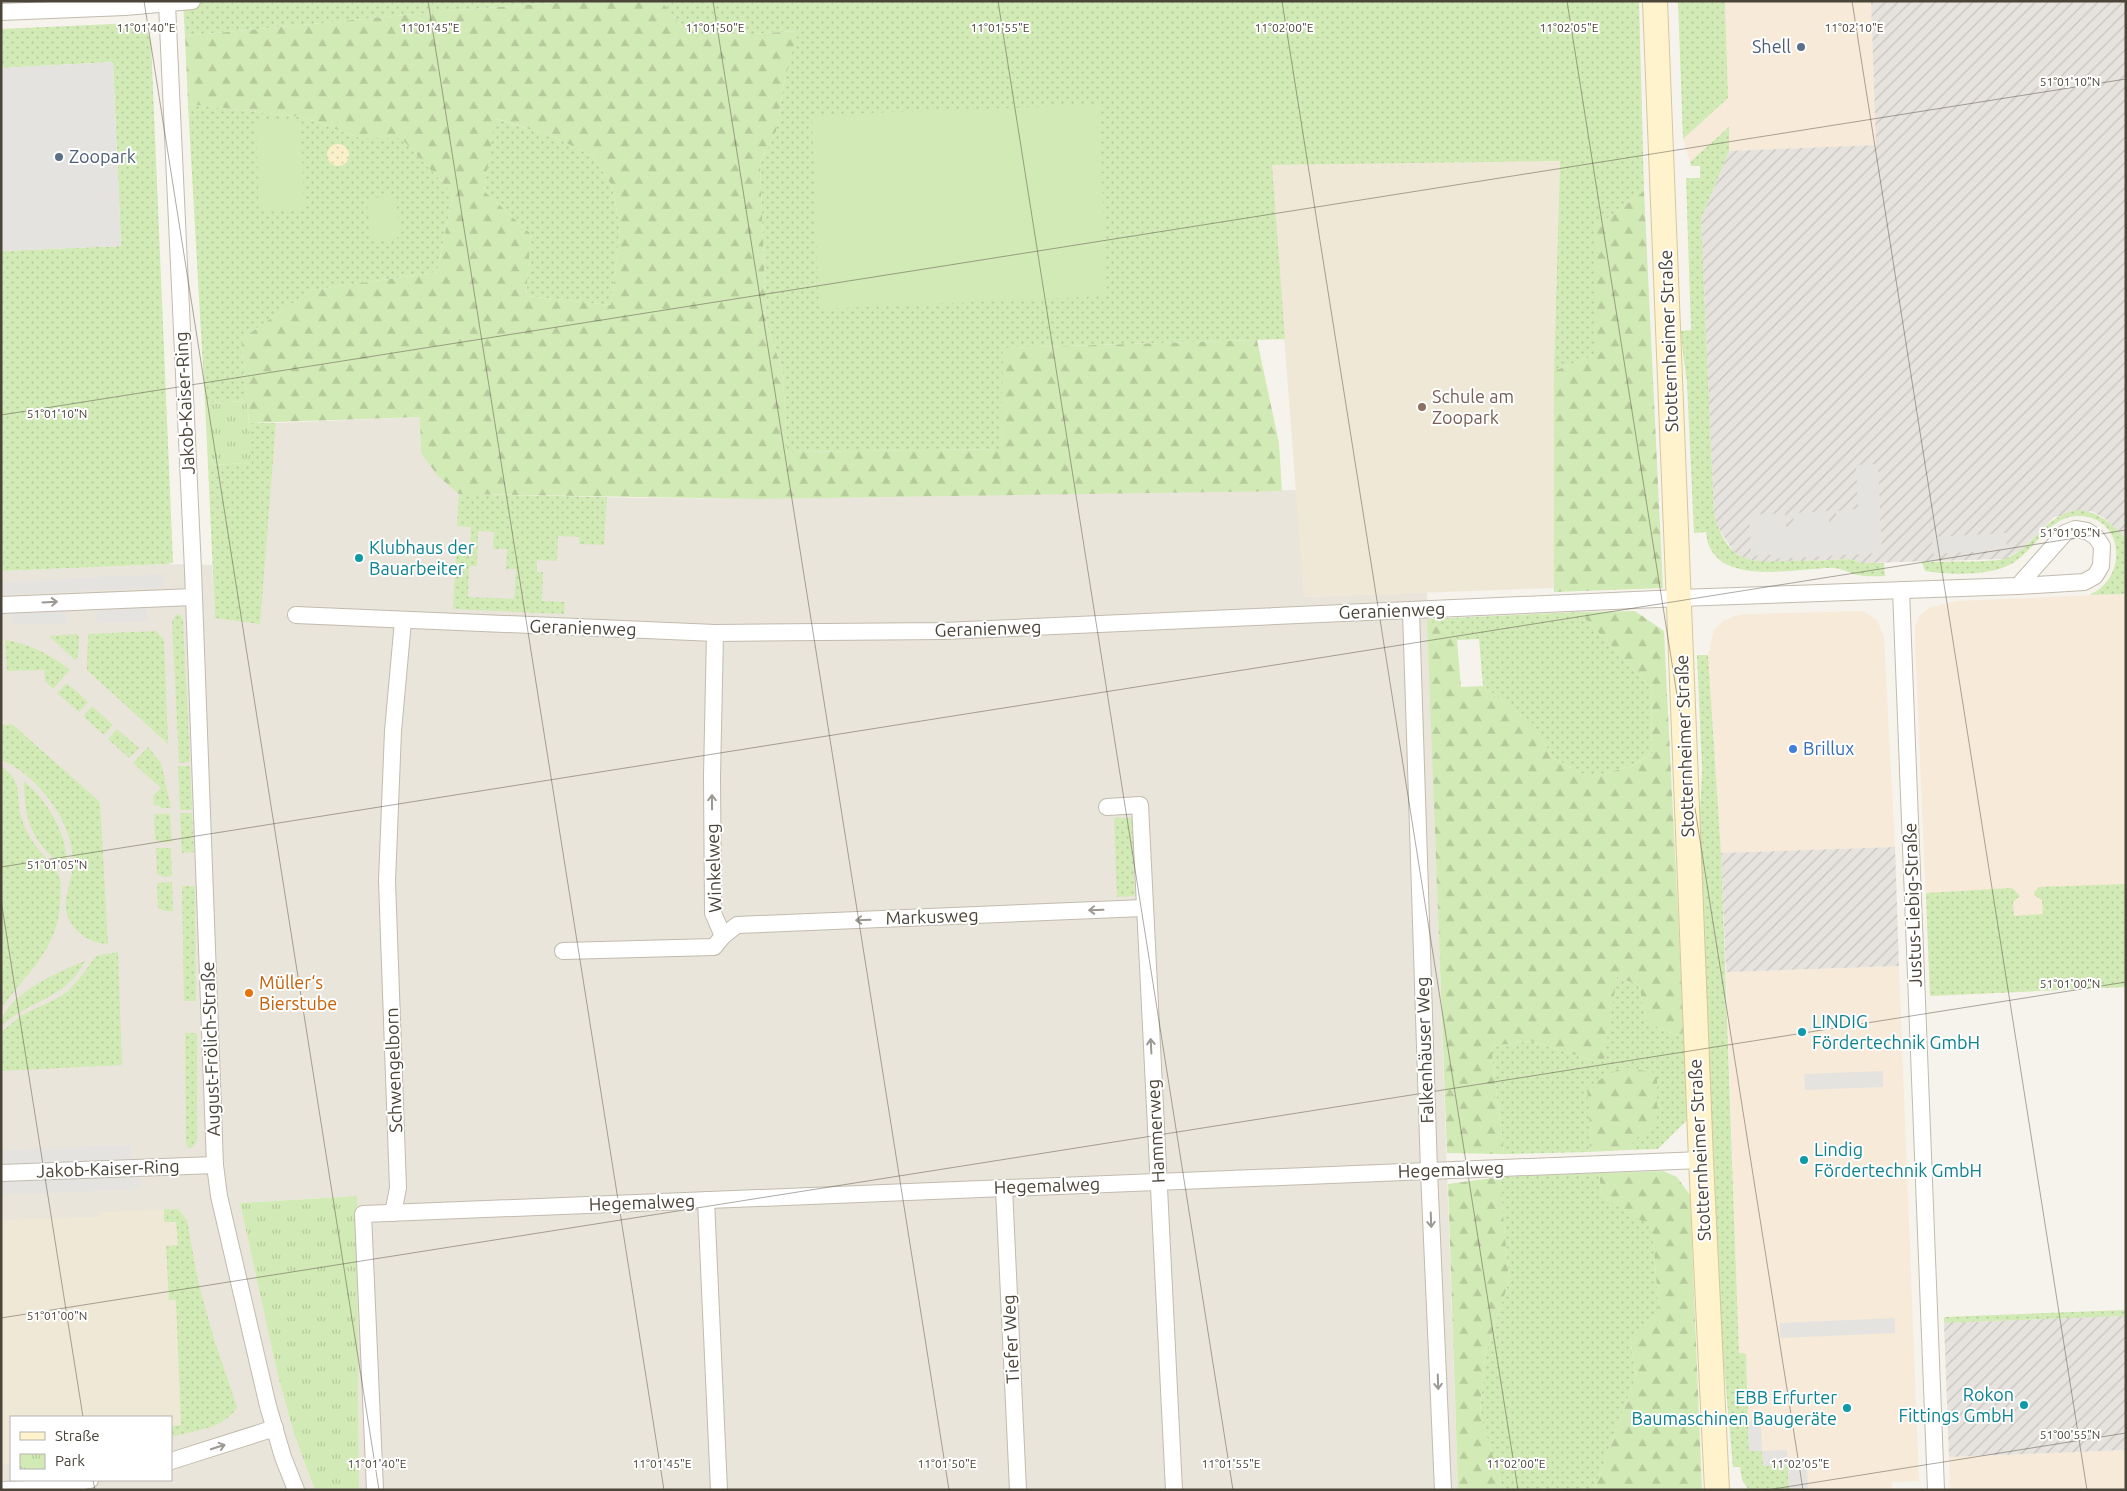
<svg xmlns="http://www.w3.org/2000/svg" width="2127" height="1491" font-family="Ubuntu,sans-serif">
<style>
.residential{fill:#eae5da;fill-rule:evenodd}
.commercial{fill:#f7ead8}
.industrial{fill:url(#industrial-furrows)}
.education{fill:#efe8d6}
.grass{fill:url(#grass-dots);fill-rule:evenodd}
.forest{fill:url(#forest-firs);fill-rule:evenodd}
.sand{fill:url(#sand-dots)}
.park{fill:url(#park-tufts)}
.pitch{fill:#d2eab5}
.parking{fill:#e5e3e0}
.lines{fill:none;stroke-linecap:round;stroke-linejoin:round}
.minor-casing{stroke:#c2bbae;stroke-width:18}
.secondary-casing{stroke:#d6c79b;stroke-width:26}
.minor{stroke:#fff;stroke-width:16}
.secondary{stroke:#fff3cd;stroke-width:24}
.oneway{stroke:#9c9892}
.ticks{fill:none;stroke:#4b4439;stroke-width:1;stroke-opacity:0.45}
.service-dot{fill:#5c6f8a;stroke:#fff;stroke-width:2}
.education-dot{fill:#8d6e63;stroke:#fff;stroke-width:2}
.culture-dot{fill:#0f9aa8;stroke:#fff;stroke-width:2}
.shop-dot{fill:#3f7fe0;stroke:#fff;stroke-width:2}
.food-dot{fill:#e8710a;stroke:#fff;stroke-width:2}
.labels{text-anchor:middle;stroke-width:4;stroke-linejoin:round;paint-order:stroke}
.service-label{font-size:18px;fill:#4e5e75;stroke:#fff;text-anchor:end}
.street-label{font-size:18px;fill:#4b4439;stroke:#fff}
.education-label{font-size:18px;fill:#785e54;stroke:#fff;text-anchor:start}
.culture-label{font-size:18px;fill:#0d838f;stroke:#fff;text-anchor:start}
.shop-label{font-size:18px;fill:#366cbe;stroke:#fff;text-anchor:start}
.food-label{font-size:18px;fill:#c56008;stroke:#fff;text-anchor:start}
.ticks-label{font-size:12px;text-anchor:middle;fill:#4b4439;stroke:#fff;stroke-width:4;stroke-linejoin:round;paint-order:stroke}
</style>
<defs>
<pattern id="industrial-furrows" width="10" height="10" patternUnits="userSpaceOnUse" patternTransform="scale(1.25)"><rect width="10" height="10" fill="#e6e2dd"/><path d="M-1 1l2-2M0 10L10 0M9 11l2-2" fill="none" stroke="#c7c3be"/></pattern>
<pattern id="grass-dots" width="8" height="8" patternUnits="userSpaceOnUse" patternTransform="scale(1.25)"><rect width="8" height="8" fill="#d2eab5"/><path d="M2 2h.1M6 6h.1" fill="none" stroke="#b6ca9c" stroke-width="1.8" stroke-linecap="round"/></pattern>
<pattern id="forest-firs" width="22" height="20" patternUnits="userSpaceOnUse" patternTransform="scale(1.25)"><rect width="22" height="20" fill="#d2eab5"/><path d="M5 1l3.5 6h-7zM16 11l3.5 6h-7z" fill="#b6ca9c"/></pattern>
<pattern id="sand-dots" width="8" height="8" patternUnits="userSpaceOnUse" patternTransform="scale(1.25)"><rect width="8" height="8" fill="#f9efc9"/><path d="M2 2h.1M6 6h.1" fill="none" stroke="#d7cead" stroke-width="1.8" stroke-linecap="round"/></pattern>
<pattern id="park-tufts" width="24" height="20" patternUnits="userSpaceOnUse" patternTransform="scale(1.25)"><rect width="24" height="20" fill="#d2eab5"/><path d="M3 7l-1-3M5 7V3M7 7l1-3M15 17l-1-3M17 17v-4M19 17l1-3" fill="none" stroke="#b6ca9c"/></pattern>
</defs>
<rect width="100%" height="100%" fill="#f6f3ec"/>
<path class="residential" d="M420,417L421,453L496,496L756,499L1297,490L1304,597L1427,592L1458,1490H359L357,1196L240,1203L277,1372L294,1434L315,1490H1V571L168,564L212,565L215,618L261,599L276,423ZM11,1417H171V1480H11Z"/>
<g class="commercial">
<polygon points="1725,1 1871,1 1876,145 1729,151 1729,128 1690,162 1683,139 1728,98"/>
<polygon points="2126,594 2126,987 1930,996 1915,641 1915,627 1920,615 1929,608 1956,601"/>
<polygon points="1863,611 1877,620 1884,637 1895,847 1721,853 1708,655 1714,630 1723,621 1734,616 1746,614"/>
<polygon points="1899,966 1919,1481 1892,1482 1892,1490 1789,1490 1788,1465 1749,1451 1746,1354 1739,1354 1726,972"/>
<polygon points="2126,1450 2126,1490 1950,1490 1949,1457"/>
</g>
<g class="industrial">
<polygon points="1871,1 2126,1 2126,538 2104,518 2091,511 2054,517 2022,549 2005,559 1863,563 1849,559 1760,563 1743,558 1733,551 1718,527 1714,515 1701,219 1729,151 1876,145"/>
<polygon points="1895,847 1899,966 1726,972 1721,853"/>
<polygon points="2126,1316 2126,1450 1949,1457 1944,1323"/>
</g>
<g class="education">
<polygon points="1560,161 1554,371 1554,588 1304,597 1271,165"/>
<polygon points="178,1209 187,1220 198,1281 214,1339 237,1407 232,1416 212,1426 171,1437 171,1417 11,1417 11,1464 1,1465 1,1220 96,1217 104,1212"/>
</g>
<g class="grass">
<polygon points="183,1 581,1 457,10 185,36"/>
<polygon points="661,1 1639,1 1644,191 1595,228 1595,355 1554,371 1560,161 1272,165 1285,339 1004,348 1001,449 787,452 783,373 766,321 760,163 776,131 784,83 797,31 691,38"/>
<polygon points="1678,1 1725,1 1728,98 1683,139"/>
<path d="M137,23C145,28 149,32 151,42L173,562L168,564L1,571V251L121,246L113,62L1,68V29Z"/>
<polygon points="188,104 302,117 360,138 401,138 453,194 437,272 312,290 241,339 247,401 205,403"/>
<polygon points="494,118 554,137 593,156 612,186 620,228 611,305 526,296 531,234 484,191"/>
<path d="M1729,127V151L1701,219L1714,515C1729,562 1746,563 1791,561C1810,561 1830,560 1849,559L1863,563H1884L1885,576C1876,576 1866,577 1858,575C1849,573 1841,568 1832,568C1794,568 1710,589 1706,532L1694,533L1687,383L1680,331L1691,330L1686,178H1700V166H1691L1690,162Z"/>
<polygon points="249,423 276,423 260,624 215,618 208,465 251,463"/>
<path d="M459,494L607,497L604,545L579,544V537L558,536L557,561L537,560V572H543L542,601L565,602L564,614L453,609L456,553L470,554L471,527L457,526ZM478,531L494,532L493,549H507L506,569H516L514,599L468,597L469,566H477Z"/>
<path d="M2078,510C2100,512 2111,524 2126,538V594L2089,595C2127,580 2126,519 2081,516C2049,514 2035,551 2011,564C1991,576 1948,575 1925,571L1922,562C1938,561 1996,563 2007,558C2037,545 2041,517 2078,510Z"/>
<polygon points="1579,612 1651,688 1652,753 1634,765 1590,778 1553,758 1533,724 1483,686 1479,639 1457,640 1427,619"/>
<polygon points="177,614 181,615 183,620 190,762 179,763 172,621"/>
<polygon points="156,631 164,640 168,744 87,670 88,634"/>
<polygon points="77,634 79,637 78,657 75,660 49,636"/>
<path d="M5,640C32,645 48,653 70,670L53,689L45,681L44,670L7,671Z"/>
<polygon points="1697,655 1708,655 1721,853 1739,1353 1746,1354 1749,1451 1762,1451 1788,1465 1789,1490 1749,1490 1742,1480 1740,1467 1733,1467 1722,1344 1707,1010 1700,812 1702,769"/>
<polygon points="67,683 88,702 79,712 57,693"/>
<polygon points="92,706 113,725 104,735 83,716"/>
<path d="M12,724L100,802L108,944C90,944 70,930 66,911C64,895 73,878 73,862C74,823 37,774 1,760V725Z"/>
<polygon points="117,729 139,748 129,758 108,739"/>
<polygon points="148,747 161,763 171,808 161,808 160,806 154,805 153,796 161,788 133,763"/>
<path d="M1,766C26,783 14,797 22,820C26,832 35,847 44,856C49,862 55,867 58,874C62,883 61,891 60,901C59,950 26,972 1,1009Z"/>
<polygon points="178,766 190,766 192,810 180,810"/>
<path d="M24,781C50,804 68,835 67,871C34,842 24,825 24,781Z"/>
<polygon points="180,813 192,813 194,852 182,853"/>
<polygon points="154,814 170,814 172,842 162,842 155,840"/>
<polygon points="1114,818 1132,818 1135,896 1117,897"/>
<polygon points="156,848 171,848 172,876 164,877 157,874"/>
<polygon points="172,882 173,911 165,911 158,908 157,883"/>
<polygon points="2126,884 2126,987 1930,996 1926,893 2012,888 2020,896 2013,902 2014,916 2043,914 2042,900 2034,895 2034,892 2039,887"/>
<polygon points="182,886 195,886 196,1001 184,1001"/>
<polygon points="118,952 122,1065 1,1071 1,1032 22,1015 56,999 67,992 80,978 96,956"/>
<path d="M85,961C65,1000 31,999 1,1026C1,997 62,970 85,961Z"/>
<polygon points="1617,977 1639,985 1647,1025 1684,1037 1689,1118 1658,1149 1627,1150 1638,1136 1657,1125 1590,1122 1591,1139 1588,1152 1504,1154 1491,1046 1531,1041 1591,1060"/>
<polygon points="185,1033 197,1033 197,1141 192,1148 189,1148 186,1144"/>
<polygon points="1599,1173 1602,1197 1652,1226 1659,1312 1630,1339 1636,1376 1594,1490 1503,1490 1480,1414 1485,1356 1509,1281 1500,1177"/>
<path d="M164,1209H178L187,1220L198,1281L214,1339L237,1407C226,1428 193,1431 171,1437V1426L181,1425L176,1300H169L166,1246L178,1245L176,1222H164Z"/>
<polygon points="2126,1310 2126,1316 1944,1323 1944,1317"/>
</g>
<g class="forest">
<path d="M581,1H661L691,38L798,31L784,83L776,131L760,163L766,321L783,373L787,452L1001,449L1003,348L1257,340L1279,443L1282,491L756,499L459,494L438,476L421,453L420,417L249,423L241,339L312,290L437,272L453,194L401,138H360L302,117L188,104L185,36L457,10ZM495,118L554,137L593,156L612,186L620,228L611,305L526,296L531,234L484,191Z"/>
<polygon points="1644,191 1663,588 1554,592 1554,371 1595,355 1595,228"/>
<polygon points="1635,611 1664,631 1684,1037 1647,1025 1639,985 1617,977 1604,1059 1591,1060 1531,1041 1491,1046 1504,1154 1447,1153 1427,619 1457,640 1461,687 1483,686 1533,724 1553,758 1590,778 1634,765 1652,753 1651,688 1579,612"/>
<polygon points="1622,1067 1657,1073 1657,1125 1638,1136 1627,1150 1588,1152 1591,1139 1587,1087"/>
<polygon points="1663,1171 1677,1177 1690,1195 1702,1490 1594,1490 1636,1376 1630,1338 1659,1312 1652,1227 1602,1197 1599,1173"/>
<polygon points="1500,1177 1509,1281 1485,1356 1480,1413 1503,1490 1458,1490 1448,1184"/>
</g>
<circle class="sand" cx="338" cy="155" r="11"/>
<g class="park">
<polygon points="247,401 252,463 208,465 205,403"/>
<polygon points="357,1196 359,1490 315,1490 294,1434 277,1372 240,1203"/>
</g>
<g class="pitch">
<polygon points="1099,105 1107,296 819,309 812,115"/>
<polygon points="301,119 304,209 259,210 256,121"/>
<polygon points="395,195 401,237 372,241 366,199"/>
</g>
<g class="parking">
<polygon points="113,62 121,246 1,251 1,68"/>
<polygon points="1878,464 1882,553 1771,559 1771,555 1751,556 1749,515 1785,513 1786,527 1794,527 1793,513 1829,511 1829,525 1836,525 1836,511 1858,509 1856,465"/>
<polygon points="2006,533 2007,550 1933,554 1932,537"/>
<polygon points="164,574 164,587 1,595 1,582"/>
<polygon points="147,608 147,621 96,623 96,610"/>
<polygon points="67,611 67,623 12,625 11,613"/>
<polygon points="1883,1071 1883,1087 1805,1090 1804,1074"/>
<polygon points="131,1145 131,1159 1,1164 1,1150"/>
<polygon points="140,1176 140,1189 1,1195 1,1181"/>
<polygon points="1895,1318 1895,1333 1780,1338 1780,1323"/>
<polygon points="1748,1421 1761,1421 1762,1451 1787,1450 1788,1465 1807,1465 1808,1490 1789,1490 1788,1465 1763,1466 1762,1451 1749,1451"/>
</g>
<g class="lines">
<g class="minor-casing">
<g id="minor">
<polyline points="167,4 193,570 215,1165 219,1196 268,1406 283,1457 296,1490"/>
<polyline points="1,12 125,7 192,1"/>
<polyline points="1901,590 1936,1490"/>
<polyline points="1,605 193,597"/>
<polyline points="1411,611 1429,1171 1443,1490"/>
<polyline points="296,615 715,633 944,631 1679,598 2018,586 2084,582 2095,576 2101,566 2102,546 2096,537 2087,531 2075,529 2065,533 2018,586"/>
<polyline points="715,633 712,776 713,913 723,936"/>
<polyline points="1107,807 1140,805 1174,1490"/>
<polyline points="563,951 714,947 723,936 737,925 1144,908"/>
<polyline points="1,1173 215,1165"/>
<polyline points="1004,1188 1018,1490"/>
<polyline points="706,1200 719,1490"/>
<polyline points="393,1213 398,1188 387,881 393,731 403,621"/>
<polyline points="171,1461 275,1428"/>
<polyline points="1,1490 24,1489 90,1480"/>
<polyline points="375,1490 363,1214 1701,1160"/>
</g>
</g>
<g class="secondary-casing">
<polyline id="secondary" points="1655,1 1701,1160 1717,1490"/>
</g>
<use href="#minor" class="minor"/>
<use href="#secondary" class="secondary"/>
</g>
<defs><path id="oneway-shaft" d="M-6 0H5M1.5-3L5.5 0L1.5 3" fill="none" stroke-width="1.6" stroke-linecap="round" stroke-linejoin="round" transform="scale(1.25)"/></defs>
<g class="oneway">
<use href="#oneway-shaft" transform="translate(50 602) rotate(-3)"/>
<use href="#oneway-shaft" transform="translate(712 802) rotate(-90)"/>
<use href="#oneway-shaft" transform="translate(1096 910) rotate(178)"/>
<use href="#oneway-shaft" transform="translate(863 920) rotate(178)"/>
<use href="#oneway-shaft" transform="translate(1151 1046) rotate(-93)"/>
<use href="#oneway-shaft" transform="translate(1431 1220) rotate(88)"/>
<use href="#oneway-shaft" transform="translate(1438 1382) rotate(88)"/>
<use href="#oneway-shaft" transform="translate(218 1447) rotate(-18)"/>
</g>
<path class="ticks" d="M144,1L379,1490M428,1L664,1490M713,1L949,1490M998,1L1233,1490M1282,1L1518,1490M1567,1L1803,1490M1852,1L2087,1490M1,415L2126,79M1,867L2126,530M1,900L83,1417M1,1318L2126,982M93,1480L95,1490M1767,1490L2126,1433"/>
<g class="service-dot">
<circle cx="1801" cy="47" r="5"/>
<circle cx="59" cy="157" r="5"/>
</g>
<circle class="education-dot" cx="1422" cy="407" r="5"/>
<g class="culture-dot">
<circle cx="359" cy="558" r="5"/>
<circle cx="1802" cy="1032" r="5"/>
<circle cx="1804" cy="1160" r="5"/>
<circle cx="2024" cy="1405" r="5"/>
<circle cx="1847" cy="1408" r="5"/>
</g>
<circle class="shop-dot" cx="1793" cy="749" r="5"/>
<circle class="food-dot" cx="249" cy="993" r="5"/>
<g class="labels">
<g class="service-label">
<text x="1791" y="53">Shell</text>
<text x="69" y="163" text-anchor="start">Zoopark</text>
</g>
<g class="street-label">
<text transform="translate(1669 341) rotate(-92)" y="6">Stotternheimer Straße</text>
<text transform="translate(185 403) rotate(-93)" y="6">Jakob-Kaiser-Ring</text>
<text transform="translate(1392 611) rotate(-2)" y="6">Geranienweg</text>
<text transform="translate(583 628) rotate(2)" y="6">Geranienweg</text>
<text transform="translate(988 629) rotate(-2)" y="6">Geranienweg</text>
<text transform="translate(1685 746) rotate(-92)" y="6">Stotternheimer Straße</text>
<text transform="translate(714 868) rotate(-92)" y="6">Winkelweg</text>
<text transform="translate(1913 905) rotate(-92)" y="6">Justus-Liebig-Straße</text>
<text transform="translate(932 917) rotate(-2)" y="6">Markusweg</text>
<text transform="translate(211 1049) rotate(-92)" y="6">August-Frölich-Straße</text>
<text transform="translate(1425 1050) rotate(-92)" y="6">Falkenhäuser Weg</text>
<text transform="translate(394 1070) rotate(-92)" y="6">Schwengelborn</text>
<text transform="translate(1156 1131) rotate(-93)" y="6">Hammerweg</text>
<text transform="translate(1700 1150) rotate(-93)" y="6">Stotternheimer Straße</text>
<text transform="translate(108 1169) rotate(-2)" y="6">Jakob-Kaiser-Ring</text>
<text transform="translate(1451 1170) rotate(-2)" y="6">Hegemalweg</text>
<text transform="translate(1047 1186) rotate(-2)" y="6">Hegemalweg</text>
<text transform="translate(642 1203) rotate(-2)" y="6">Hegemalweg</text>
<text transform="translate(1011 1339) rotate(-93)" y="6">Tiefer Weg</text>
</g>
<g class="education-label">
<text x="1432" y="403">Schule am<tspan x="1432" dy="21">Zoopark</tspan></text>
</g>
<g class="culture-label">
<text x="369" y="554">Klubhaus der<tspan x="369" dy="21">Bauarbeiter</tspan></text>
<text x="1812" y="1028">LINDIG<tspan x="1812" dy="21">Fördertechnik GmbH</tspan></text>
<text x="1814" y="1156">Lindig<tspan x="1814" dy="21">Fördertechnik GmbH</tspan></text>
<text x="2014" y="1401" text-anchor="end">Rokon<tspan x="2014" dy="21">Fittings GmbH</tspan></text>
<text x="1837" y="1404" text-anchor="end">EBB Erfurter<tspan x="1837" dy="21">Baumaschinen Baugeräte</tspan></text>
</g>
<g class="shop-label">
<text x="1803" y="755">Brillux</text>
</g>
<g class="food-label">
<text x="259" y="989">Müller‘s<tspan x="259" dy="21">Bierstube</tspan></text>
</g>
</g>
<g class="ticks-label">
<text x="146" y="32">11°01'40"E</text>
<text x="430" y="32">11°01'45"E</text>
<text x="715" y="32">11°01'50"E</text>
<text x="1000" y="32">11°01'55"E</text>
<text x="1284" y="32">11°02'00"E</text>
<text x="1569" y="32">11°02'05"E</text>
<text x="1854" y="32">11°02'10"E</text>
<text x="2070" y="86">51°01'10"N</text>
<text x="57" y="418">51°01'10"N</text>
<text x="2070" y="537">51°01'05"N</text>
<text x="57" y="869">51°01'05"N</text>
<text x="2070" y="988">51°01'00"N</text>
<text x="57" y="1320">51°01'00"N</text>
<text x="2070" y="1439">51°00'55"N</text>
<text x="377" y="1468">11°01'40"E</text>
<text x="662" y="1468">11°01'45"E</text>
<text x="947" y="1468">11°01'50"E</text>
<text x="1231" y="1468">11°01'55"E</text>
<text x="1516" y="1468">11°02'00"E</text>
<text x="1800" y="1468">11°02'05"E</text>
</g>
<rect width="2127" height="1491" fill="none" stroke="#4b4439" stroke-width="5"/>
<rect x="10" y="1416" width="162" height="65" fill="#ffffff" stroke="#b7b4b0"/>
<rect x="20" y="1432" width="25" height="8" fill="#fff3cd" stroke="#b7b4b0"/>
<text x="55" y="1441" font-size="15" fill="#4b4439">Straße</text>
<rect x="20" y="1454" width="25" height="15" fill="url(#park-tufts)" stroke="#b7b4b0"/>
<text x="55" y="1466" font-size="15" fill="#4b4439">Park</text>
</svg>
